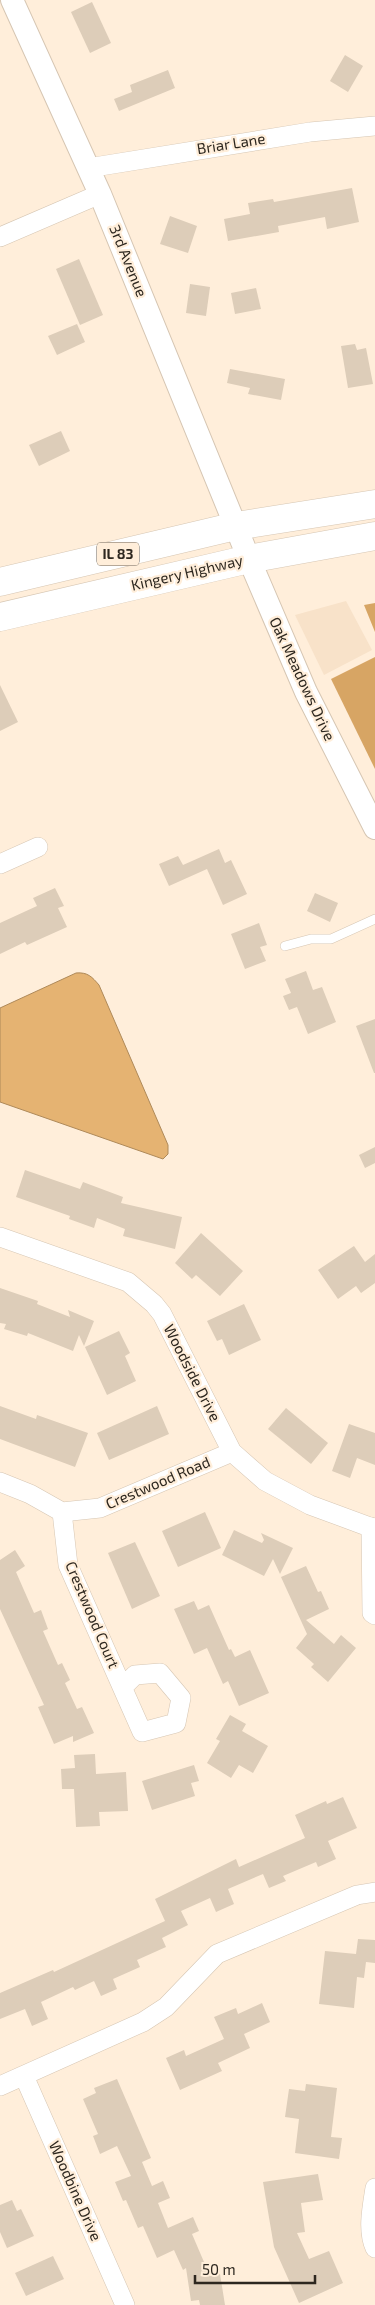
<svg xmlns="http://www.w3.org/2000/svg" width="375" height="2305" font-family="'Exo 2',sans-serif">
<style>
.built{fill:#f8e2c9}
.forest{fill:#d7a564}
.water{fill:#e5b372;stroke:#ae8959}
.building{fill:#ddcdb9}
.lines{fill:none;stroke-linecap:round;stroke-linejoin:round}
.service-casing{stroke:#d6c6b3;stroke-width:10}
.minor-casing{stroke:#d6c6b3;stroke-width:20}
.tertiary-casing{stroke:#d6c6b3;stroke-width:24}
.trunk-casing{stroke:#d6c6b3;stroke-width:29}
.service{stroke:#fff;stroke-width:9}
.minor{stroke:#fff;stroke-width:19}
.tertiary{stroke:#fff;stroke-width:22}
.trunk{stroke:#fff;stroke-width:28}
.labels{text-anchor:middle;stroke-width:4.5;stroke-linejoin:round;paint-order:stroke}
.shield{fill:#ffeeda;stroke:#6c6357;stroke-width:1}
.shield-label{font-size:14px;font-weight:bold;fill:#2d271f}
.street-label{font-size:15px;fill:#2d271f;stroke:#ffeeda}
</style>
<rect width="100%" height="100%" fill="#ffeeda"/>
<polygon class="built" points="346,601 372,650 324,675 295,615"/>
<g class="forest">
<polygon points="375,603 375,632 364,605"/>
<polygon points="375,657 375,769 331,679"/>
</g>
<path class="water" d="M76,973C88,972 92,977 99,985L168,1145V1154L163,1159L0,1102V1008Z"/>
<g class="building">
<polygon points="92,2 111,43 90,53 71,12"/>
<polygon points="345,55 363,66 348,92 330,81"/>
<polygon points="168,70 175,88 119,111 114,99 132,92 130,85"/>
<polygon points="352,188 359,222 327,229 325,217 278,226 279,232 228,241 224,219 250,214 248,203 273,199 274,202"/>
<polygon points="170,216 197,226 188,253 160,244"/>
<polygon points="79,259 103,315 80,325 56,269"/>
<polygon points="190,284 210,287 206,316 186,313"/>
<polygon points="256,288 261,309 235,314 231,293"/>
<polygon points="77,324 85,342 57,355 48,336"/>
<polygon points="355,344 357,350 366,348 373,384 348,388 341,346"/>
<polygon points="230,369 285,379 281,400 248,394 250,388 227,383"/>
<polygon points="61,431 70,451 39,466 29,445"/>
<polygon points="0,685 18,722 0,731"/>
<polygon points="219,849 225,863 231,860 247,894 223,905 207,869 169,886 159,864 178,856 183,865"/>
<polygon points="55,888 64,906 58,908 67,927 27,945 25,942 0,954 0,923 37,906 33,898"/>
<polygon points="315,893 338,903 330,922 307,911"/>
<polygon points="259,923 267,945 260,947 266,961 245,969 231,934"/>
<polygon points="306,971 313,990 322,987 336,1022 308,1034 297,1007 289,1010 283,996 291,993 285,979"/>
<polygon points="375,1019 375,1073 374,1073 356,1026"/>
<polygon points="375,1147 375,1163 365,1168 359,1155"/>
<polygon points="25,1170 80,1189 83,1182 123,1197 121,1203 182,1217 175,1249 123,1236 125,1229 97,1218 94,1228 69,1219 70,1216 16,1197"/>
<polygon points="201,1233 243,1271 220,1296 196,1275 192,1279 175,1263"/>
<polygon points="354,1246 365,1262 375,1254 375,1283 361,1293 356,1286 338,1299 318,1270"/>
<polygon points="0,1288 38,1301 37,1304 70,1317 68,1310 94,1321 84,1346 79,1335 73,1351 28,1333 27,1336 4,1329 6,1324 0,1323"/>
<polygon points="244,1304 261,1340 229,1355 222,1339 217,1341 207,1321"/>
<polygon points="119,1331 130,1353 125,1356 136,1381 107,1395 85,1347"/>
<polygon points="0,1406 36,1419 37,1415 88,1433 75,1467 0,1439"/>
<polygon points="157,1406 169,1434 109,1460 97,1433"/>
<polygon points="286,1408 328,1443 311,1464 268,1429"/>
<polygon points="349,1424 375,1433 375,1465 357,1458 350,1478 332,1471"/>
<polygon points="205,1512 221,1548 178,1567 162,1531"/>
<polygon points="234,1530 262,1543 264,1540 261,1533 293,1548 280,1574 273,1559 264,1576 222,1555"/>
<polygon points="135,1542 160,1596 132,1609 108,1553"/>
<polygon points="15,1550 25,1566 16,1572 34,1613 41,1610 48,1629 43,1631 58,1665 62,1663 70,1680 65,1683 77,1709 82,1707 94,1733 73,1742 73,1736 54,1744 38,1707 44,1705 0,1609 0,1560"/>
<polygon points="306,1566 318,1592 321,1591 329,1609 306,1620 334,1644 341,1635 356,1648 328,1682 311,1667 314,1664 296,1648 307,1634 281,1577"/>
<polygon points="194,1601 198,1610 209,1605 229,1650 231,1649 235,1657 250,1650 269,1693 239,1706 228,1681 223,1684 207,1648 194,1654 174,1609"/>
<polygon points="230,1715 246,1724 242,1731 268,1746 253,1773 239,1765 231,1778 207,1763 220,1741 216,1739"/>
<polygon points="95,1754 96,1774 126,1772 128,1811 99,1812 100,1826 76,1827 74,1789 62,1789 61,1769 75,1768 74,1755"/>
<polygon points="194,1765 199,1781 191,1783 195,1796 152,1810 142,1781"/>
<polygon points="343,1797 357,1828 328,1841 336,1859 318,1867 316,1862 283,1876 286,1881 269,1888 263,1874 228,1889 234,1904 216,1912 210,1898 181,1911 188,1925 162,1938 166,1947 137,1960 140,1967 113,1979 117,1989 101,1996 94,1981 75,1990 73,1987 41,2002 48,2019 32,2026 25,2009 0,2019 0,1993 53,1970 54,1972 165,1921 155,1899 236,1859 239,1867 305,1838 295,1815 326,1801 327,1804"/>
<polygon points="358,1939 375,1940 375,1963 366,1962 364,1978 357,1977 354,2008 319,2004 325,1951 356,1954"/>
<polygon points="262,2003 270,2022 244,2034 250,2048 218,2063 222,2071 180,2090 166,2058 184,2050 186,2056 224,2039 214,2017 236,2008 238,2014"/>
<polygon points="117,2079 151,2158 142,2162 152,2186 163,2181 170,2198 158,2203 168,2228 193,2217 199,2231 192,2234 210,2276 220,2274 225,2305 200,2305 199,2300 191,2301 186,2268 183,2270 174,2250 157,2258 143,2226 138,2228 126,2200 123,2201 115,2182 131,2176 117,2146 100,2154 93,2136 98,2134 83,2099 96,2093 94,2088"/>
<polygon points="306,2084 337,2088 331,2137 342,2138 339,2159 295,2153 299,2119 285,2117 289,2089 305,2091"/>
<polygon points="318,2174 323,2200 301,2203 305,2232 297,2233 309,2259 329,2251 343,2283 299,2303 274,2247 263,2182"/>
<polygon points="12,2200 17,2211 21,2209 34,2236 7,2248 0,2232 0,2205"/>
<polygon points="53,2256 64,2279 26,2296 15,2273"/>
</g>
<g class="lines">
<g class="service-casing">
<polyline id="service" points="285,946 311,939 331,939 375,919"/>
</g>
<g class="minor-casing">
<g id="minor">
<polyline points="88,168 310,132 375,126"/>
<polyline points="0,237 100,194"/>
<polyline points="0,864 38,847"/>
<polyline points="0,1237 128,1282 154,1304 162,1314 232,1452 265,1481 310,1505 375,1529"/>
<polyline points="0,1482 30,1494 62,1512 100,1508 232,1452"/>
<polyline points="62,1512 68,1565 142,1732 176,1723 181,1698 160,1673 135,1675 123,1687"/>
<polyline points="371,1527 372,1613 375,1615"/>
<polyline points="24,2076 125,2305"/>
<polyline points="0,2086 143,2022 166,2007 217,1954 357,1895 375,1892"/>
<path d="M375,2188C372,2207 367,2231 375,2248"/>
</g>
</g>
<g class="tertiary-casing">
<polyline id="tertiary" points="12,0 100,194 249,559 306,692 375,828"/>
</g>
<g class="trunk-casing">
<g id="trunk">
<polyline points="0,582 236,526 375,504"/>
<polyline points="0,617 249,559 375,536"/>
</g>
</g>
<use href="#service" class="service"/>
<use href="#minor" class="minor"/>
<use href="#tertiary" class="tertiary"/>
<use href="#trunk" class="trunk"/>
</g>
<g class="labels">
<rect class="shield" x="97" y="542.5" width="42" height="23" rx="4"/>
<g class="shield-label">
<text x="118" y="559">IL 83</text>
</g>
<g class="street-label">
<text transform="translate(231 144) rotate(-9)" y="5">Briar Lane</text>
<text transform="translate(128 261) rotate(68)" y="5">3rd Avenue</text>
<text transform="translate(187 573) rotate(-13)" y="5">Kingery Highway</text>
<text transform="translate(302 679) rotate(65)" y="5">Oak Meadows Drive</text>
<text transform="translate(192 1373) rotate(63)" y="5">Woodside Drive</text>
<text transform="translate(158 1483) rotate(-23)" y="5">Crestwood Road</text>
<text transform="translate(92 1615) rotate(67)" y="5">Crestwood Court</text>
<text transform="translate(75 2191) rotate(66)" y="5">Woodbine Drive</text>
</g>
</g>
<path d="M195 2275v8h120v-8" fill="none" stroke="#2d271f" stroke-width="2.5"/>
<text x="202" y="2275" font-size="15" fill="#2d271f" stroke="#ffeeda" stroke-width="4" paint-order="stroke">50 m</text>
</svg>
